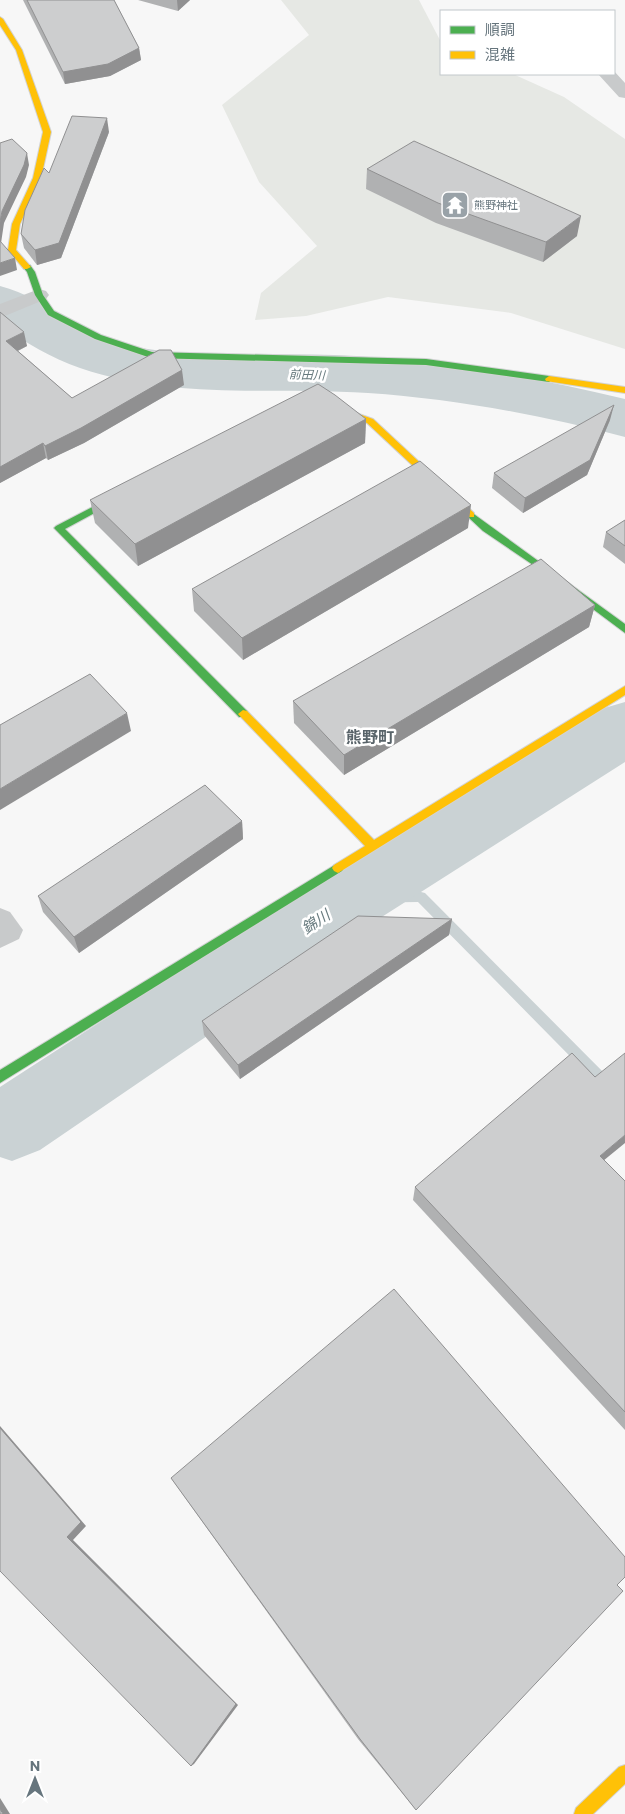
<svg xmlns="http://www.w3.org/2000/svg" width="625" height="1814" font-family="Commissioner,'Noto Sans JP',sans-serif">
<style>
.green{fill:#e6e8e4}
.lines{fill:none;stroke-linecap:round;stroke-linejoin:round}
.stream{fill:#cad2d4;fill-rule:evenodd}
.river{fill:#cad2d4;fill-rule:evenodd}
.fast-casing{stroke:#d2d3d4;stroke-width:2}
.slow-casing{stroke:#d2d3d4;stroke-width:2}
.street{fill:#c8cacb;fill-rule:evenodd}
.fast{fill:#4caf50;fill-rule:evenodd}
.slow{fill:#ffc107;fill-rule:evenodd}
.wall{fill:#b0b1b2}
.shaded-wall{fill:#909091}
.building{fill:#cdcecf;stroke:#909091}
.labels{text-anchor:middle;stroke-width:5;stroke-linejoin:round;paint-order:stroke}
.far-poi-label{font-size:11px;fill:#66757d;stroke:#fff;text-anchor:start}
.far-water-label{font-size:12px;font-style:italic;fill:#677a7e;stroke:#fff}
.water-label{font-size:15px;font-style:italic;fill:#677a7e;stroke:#fff}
.quarter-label{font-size:16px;font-weight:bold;fill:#586369;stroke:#fff}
</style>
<rect width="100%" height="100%" fill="#f7f7f7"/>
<polygon class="green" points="281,0 419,0 441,42 441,74 513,74 564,97 625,139 625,349 511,313 388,297 306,316 255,320 261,293 317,246 259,182 222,105 309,35"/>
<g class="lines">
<polygon class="stream" points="421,892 425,893 625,1094 625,1109 620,1107 418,902 351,903 347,902 345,898 347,894 351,893"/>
<g class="river">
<path d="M0,286C50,299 84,338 141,348C204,358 270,353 334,355C432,359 529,376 625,399V437C541,415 455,399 368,393C273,387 172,400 80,368C51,358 25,342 0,325Z"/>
<polygon points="625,702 625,762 377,920 40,1150 12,1161 0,1157 0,1087 325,876 601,709"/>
</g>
<g class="fast-casing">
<g id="fast">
<polygon points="24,265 30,265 35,272 43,295 54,311 101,335 152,352 426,359 549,376 553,379 549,382 426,365 151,358 95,339 48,315 35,295 27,272 23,267"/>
<polygon points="125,490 130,493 128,495 65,529 247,711 248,714 247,717 239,717 54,528 56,526"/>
<polygon points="471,512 625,624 625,633 542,571 483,531 468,517 466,515"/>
<polygon points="338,863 342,865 344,868 342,871 0,1083 0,1070"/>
</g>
</g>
<g class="slow-casing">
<g id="slow">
<polygon points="0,17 3,19 22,50 51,132 41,178 20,224 16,250 31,267 27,269 24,269 8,250 12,224 33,178 43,132 16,50 0,25"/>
<polygon points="549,376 625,387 625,393 546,381 545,379"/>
<polygon points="330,401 342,408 373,419 474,513 474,517 468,517 367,423 336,412 326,404"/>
<polygon points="625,686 625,695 338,873 334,871 332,868 334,865 365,846 238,714 243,710 247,711 374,840"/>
<polygon points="625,1765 625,1784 593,1814 574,1814 576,1808 619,1767"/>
</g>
</g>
<g class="street">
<polygon points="614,71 625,83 625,98 619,97 598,74 614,74"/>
<polygon points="39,289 46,291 49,295 46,299 0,318 0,304"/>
<polygon points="0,908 10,912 23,930 19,939 0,948"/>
</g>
<use href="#fast" class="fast"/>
<use href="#slow" class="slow"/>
</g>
<g class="wall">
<polygon points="23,0 114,0 139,48 141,60 110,76 65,84"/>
<polygon points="138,0 190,0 178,11"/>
<polygon points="109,132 61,258 37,265 24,248 21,234"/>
<polygon points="367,169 577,236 543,262 436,223 366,189"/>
<polygon points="0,312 27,346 18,351 72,398 184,385 84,443 48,460 46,458 0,483"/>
<polygon points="366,419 365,443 138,566 95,523 90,500"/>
<polygon points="610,420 587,475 523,513 492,488 494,473"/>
<polygon points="625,520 625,564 603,547 606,532"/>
<polygon points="468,528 243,660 194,611 192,589"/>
<polygon points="595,605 589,627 344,775 294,723 293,701"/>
<polygon points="242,821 243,839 79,953 43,912 38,896"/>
<polygon points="452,919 449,935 240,1079 204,1035 202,1021"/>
<polygon points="604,1160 625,1181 625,1430 413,1200 415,1187"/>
<polygon points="171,1478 617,1585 416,1810 358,1739"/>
</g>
<g class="shaded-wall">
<polygon points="177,0 190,0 178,11"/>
<polygon points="139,48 141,60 110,76 65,84 63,72"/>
<polygon points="107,118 109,132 61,258 37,265 35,250"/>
<polygon points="27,153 29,165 26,177 4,223 0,250 0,222 2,211"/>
<polygon points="581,216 577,236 543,262 546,242"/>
<polygon points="15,258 17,270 0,276 0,263"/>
<polygon points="24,332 27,346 9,355 6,341"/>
<polygon points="182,370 184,385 84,443 48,460 45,446"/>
<polygon points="614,405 610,420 587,475 523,513 525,498"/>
<polygon points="366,419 365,443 138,566 135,544"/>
<polygon points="43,443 46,458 0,483 0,467"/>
<polygon points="471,505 468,528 243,660 242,638"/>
<polygon points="595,605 589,627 344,775 344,755"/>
<polygon points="127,713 131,731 0,810 0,789"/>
<polygon points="242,821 243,839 79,953 74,937"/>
<polygon points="452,919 449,935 240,1079 238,1065"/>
<polygon points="625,1135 625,1143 592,1170 600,1156"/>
<polygon points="0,1426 86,1526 73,1540 238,1705 194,1764 191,1766 67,1537 0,1428"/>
<polygon points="0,1798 10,1814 3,1814 0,1809"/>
</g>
<g class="building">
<polygon points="27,0 114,0 139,48 108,64 63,72"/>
<polygon points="72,116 107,118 59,243 35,250 21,234 25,210 44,168 49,173"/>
<polygon points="12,139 27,153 24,165 2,211 0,222 0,143"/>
<polygon points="414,141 581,216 546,242 438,203 367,169"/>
<polygon points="0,241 15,258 0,263"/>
<polygon points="0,312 24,332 6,341 72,398 159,350 171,350 182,370 81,428 45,446 43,443 0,467"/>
<polygon points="318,384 335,395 366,419 135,544 90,500"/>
<polygon points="614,405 590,460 525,498 494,473"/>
<polygon points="420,461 471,505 242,638 192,589"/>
<polygon points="625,520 625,546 606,532"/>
<polygon points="541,559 595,605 344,755 293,701"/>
<polygon points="90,674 127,713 0,789 0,725"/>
<polygon points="205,785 242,821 74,937 38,896"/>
<polygon points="358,916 452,919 238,1065 202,1021"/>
<polygon points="572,1053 595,1077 625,1053 625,1135 600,1156 625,1181 625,1412 415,1187"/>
<polygon points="394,1289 625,1557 625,1577 617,1585 623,1591 416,1810 360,1739 171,1478"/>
<polygon points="0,1428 81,1522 67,1537 236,1704 191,1766 0,1571"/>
<polygon points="0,1809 3,1814 0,1814"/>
</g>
<defs>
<g id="temple-square" transform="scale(1.4375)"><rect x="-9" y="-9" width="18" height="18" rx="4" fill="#99a2a8" stroke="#fff"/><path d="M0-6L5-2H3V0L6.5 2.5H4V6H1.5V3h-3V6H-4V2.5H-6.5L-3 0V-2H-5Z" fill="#fff"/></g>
</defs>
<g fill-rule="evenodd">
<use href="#temple-square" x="455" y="205"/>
</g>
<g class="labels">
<g class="far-poi-label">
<text x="474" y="209">熊野神社</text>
</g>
<g class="far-water-label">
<text transform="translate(307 375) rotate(2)" y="4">前田川</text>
</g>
<g class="water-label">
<text transform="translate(316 922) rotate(-34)" y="5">錦川</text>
</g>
<g class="quarter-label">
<text x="370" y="743">熊野町</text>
</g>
</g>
<rect x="440" y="10" width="175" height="65" fill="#ffffff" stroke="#c2c8cb"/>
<rect x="450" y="26" width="25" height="8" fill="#4caf50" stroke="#c2c8cb"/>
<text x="485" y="35" font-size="15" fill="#66757d">順調</text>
<rect x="450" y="51" width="25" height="8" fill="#ffc107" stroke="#c2c8cb"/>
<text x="485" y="60" font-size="15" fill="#66757d">混雑</text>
<g transform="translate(35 1779)" stroke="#ffffff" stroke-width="4" paint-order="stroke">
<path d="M0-4L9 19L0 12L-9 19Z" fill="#66757d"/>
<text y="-8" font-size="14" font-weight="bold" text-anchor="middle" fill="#66757d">N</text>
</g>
</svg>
